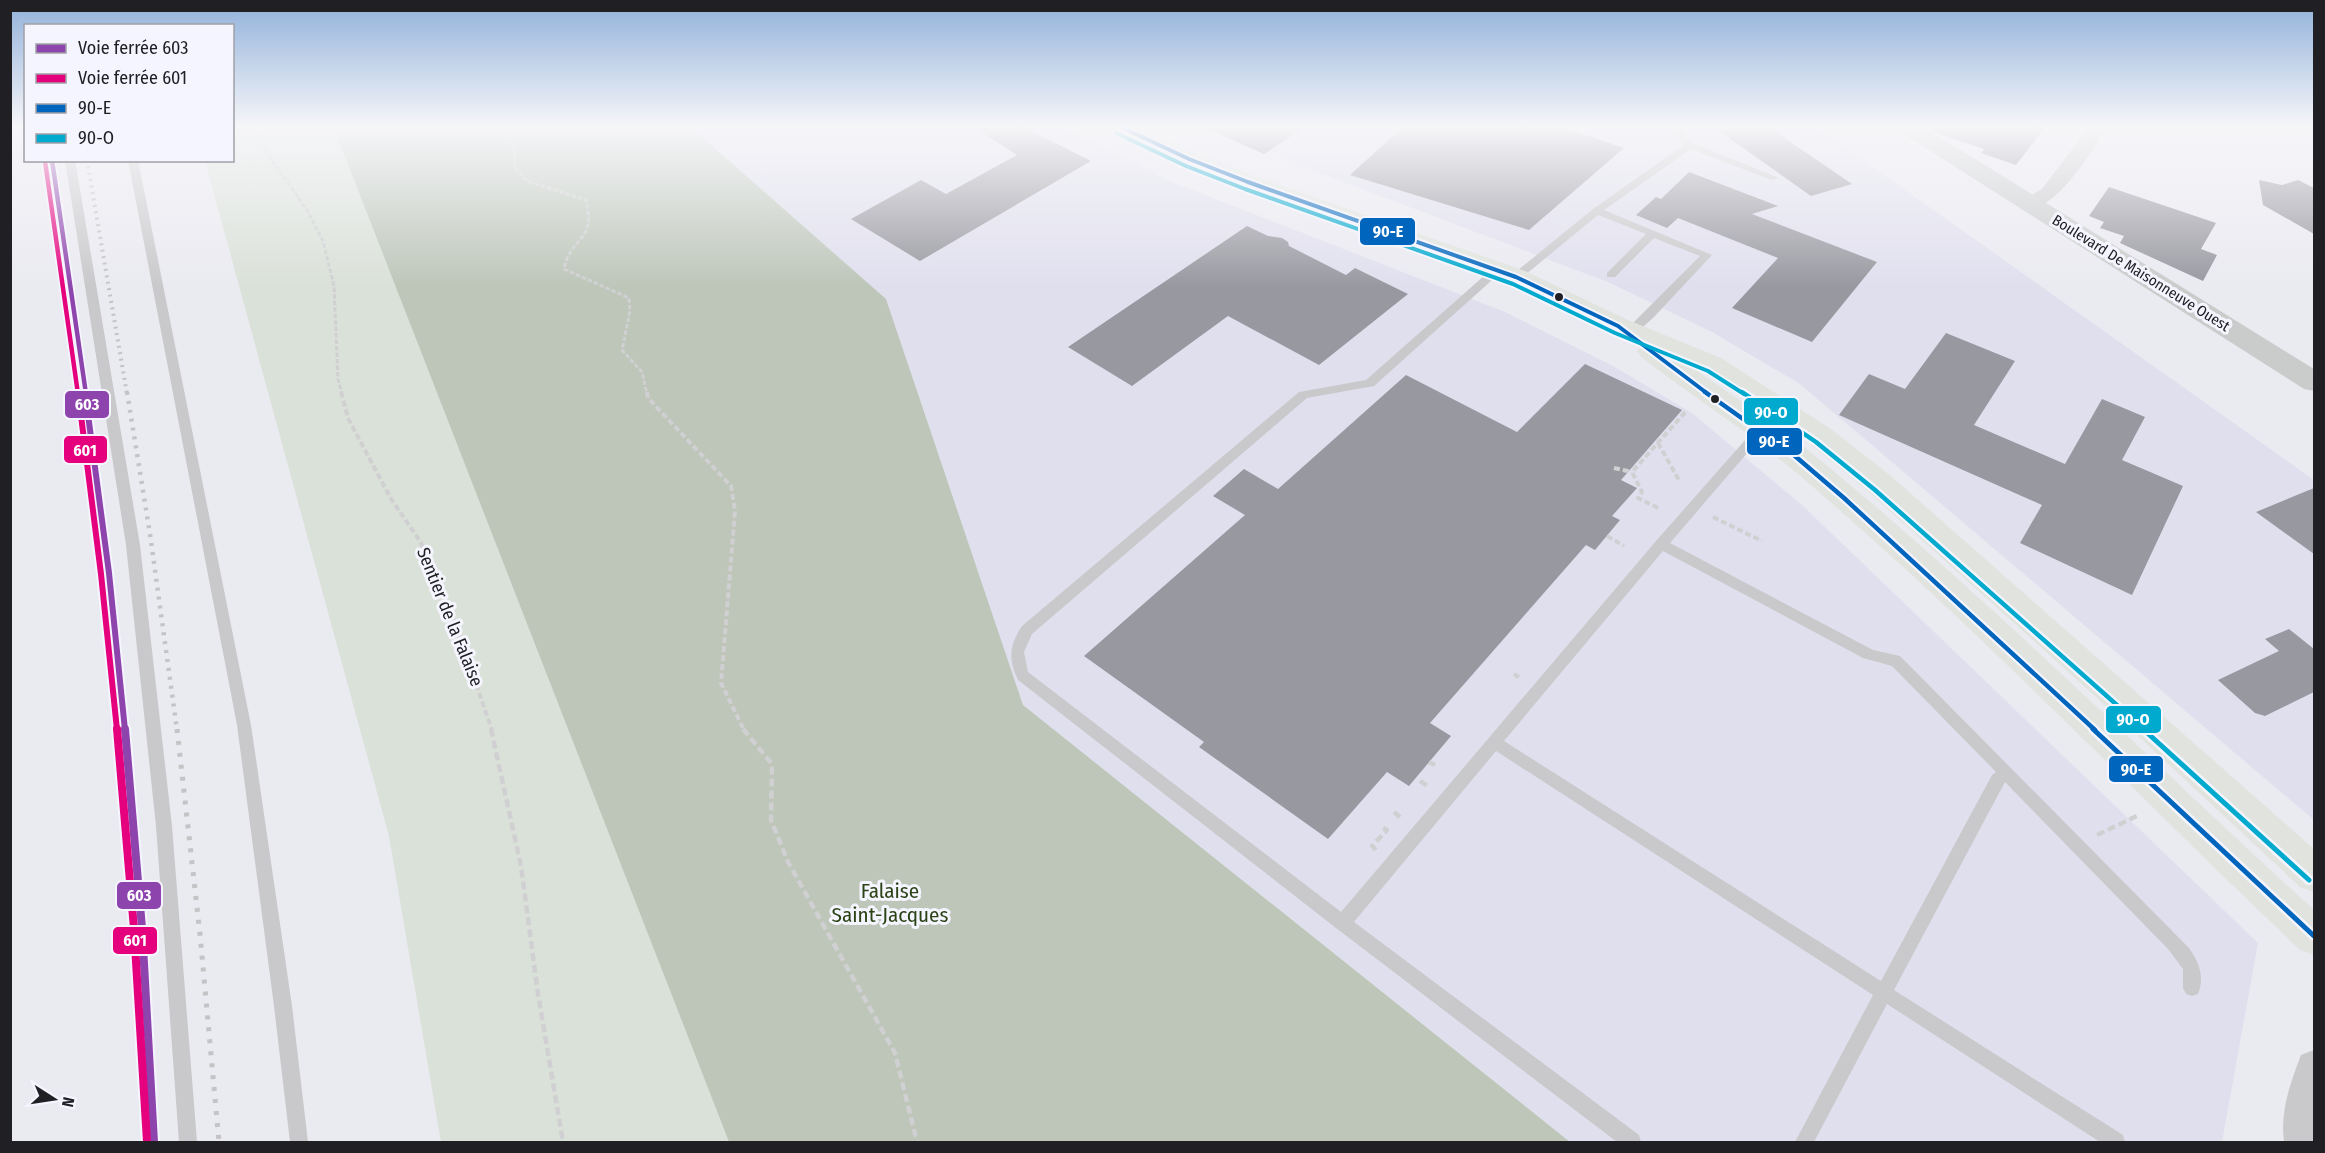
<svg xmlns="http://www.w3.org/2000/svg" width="2325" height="1153" font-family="'Fira Sans Condensed',sans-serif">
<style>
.built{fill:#e0dfee}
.green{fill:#dae1d8}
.forest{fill:#bdc6b9}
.building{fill:#9898a0}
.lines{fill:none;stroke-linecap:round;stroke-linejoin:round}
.path-far2{stroke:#d0d0d2;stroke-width:3;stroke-dasharray:4.5 2;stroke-linecap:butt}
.path-far1{stroke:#d0d0d2;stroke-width:4;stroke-dasharray:6 3;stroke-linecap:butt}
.path{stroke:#d0d0d2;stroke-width:4.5;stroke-dasharray:8 4;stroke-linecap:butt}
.lane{fill:#c9c9cb;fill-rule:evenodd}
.street{fill:#c9c9cb;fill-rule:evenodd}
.secondary{fill:#cacccb;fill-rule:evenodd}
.primary{fill:#e1e4de;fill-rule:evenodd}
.rail-far2{stroke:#c4c4c6;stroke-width:4;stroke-dasharray:2 4.5;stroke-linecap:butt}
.rail-far1{stroke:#c4c4c6;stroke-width:4.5;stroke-dasharray:3 6;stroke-linecap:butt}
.rail{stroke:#c4c4c6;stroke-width:5;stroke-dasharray:4 8;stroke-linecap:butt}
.bus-1-far2-casing{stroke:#f5f5ff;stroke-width:8}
.bus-1-far1-casing{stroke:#f5f5ff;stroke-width:9}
.bus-1-casing{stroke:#f5f5ff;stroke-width:10}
.bus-2-far2-casing{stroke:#f5f5ff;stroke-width:8}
.bus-2-far1-casing{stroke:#f5f5ff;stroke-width:9}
.bus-2-casing{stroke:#f5f5ff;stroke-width:10}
.bus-1-far2{stroke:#0065bd;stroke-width:4}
.bus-1-far1{stroke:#0065bd;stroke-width:4.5}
.bus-1{stroke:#0065bd;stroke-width:5}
.bus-2-far2{stroke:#00a9ce;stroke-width:4}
.bus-2-far1{stroke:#00a9ce;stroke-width:4.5}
.bus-2{stroke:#00a9ce;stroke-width:5}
.rail-1-far2-casing{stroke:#f5f5ff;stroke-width:8}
.rail-1-far1-casing{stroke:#f5f5ff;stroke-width:10}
.rail-1-casing{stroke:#f5f5ff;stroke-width:12}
.rail-2-far2-casing{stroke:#f5f5ff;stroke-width:8}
.rail-2-far1-casing{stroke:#f5f5ff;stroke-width:10}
.rail-2-casing{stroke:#f5f5ff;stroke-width:12}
.rail-1-far2{stroke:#8e44ad;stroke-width:4.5}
.rail-1-far1{stroke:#8e44ad;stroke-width:6}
.rail-1{stroke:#8e44ad;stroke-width:8}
.rail-2-far2{stroke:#e5007d;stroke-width:4.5}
.rail-2-far1{stroke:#e5007d;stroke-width:6}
.rail-2{stroke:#e5007d;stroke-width:8}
.bus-dot{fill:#202024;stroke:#f5f5ff;stroke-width:2}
.labels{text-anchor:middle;stroke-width:6;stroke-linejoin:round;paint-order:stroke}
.far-street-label{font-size:15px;fill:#202024;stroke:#f5f5ff}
.street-label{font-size:18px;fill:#202024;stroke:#f5f5ff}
.near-park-label{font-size:21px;fill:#2c4316;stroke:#f5f5ff}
.line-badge{stroke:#f5f5ff;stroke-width:2}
.badge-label{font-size:16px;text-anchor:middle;font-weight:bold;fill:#fff}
</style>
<rect width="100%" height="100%" fill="#eaeaf1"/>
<g class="built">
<polygon points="685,126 1061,126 1172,182 1505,312 1613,366 1692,413 1803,506 2258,943 2222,1142 1570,1142 1023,705 886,299 693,129"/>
<polygon points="1195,126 1815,126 2314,480 2314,820 1800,384 1712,332 1608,282"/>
</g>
<polygon class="green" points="233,126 333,126 729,1142 441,1142 389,836 205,161 232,160"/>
<polygon class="forest" points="333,126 685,126 693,129 886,299 1023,705 1570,1142 729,1142"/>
<g class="building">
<polygon points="972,126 1021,126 1091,161 920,261 851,219 921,180 946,194 1017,155"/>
<polygon points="1201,126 1306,126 1264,154"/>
<polygon points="1404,126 1559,126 1624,148 1529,230 1350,175"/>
<polygon points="1712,126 1767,126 1852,184 1811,196"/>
<polygon points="1928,126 2046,126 2016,165 1981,153 1984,149 1939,134"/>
<polygon points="1689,172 1778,206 1752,214 1877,262 1812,342 1732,308 1778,258 1678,218 1667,228 1636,215 1656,197 1661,199"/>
<polygon points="2259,180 2282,185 2298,180 2314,188 2314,234 2263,205"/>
<polygon points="2109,187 2216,223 2201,249 2217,255 2203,281 2120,243 2124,236 2100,228 2104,222 2089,216"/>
<polygon points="1247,226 1268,236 1282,238 1288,242 1289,246 1346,275 1355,268 1408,294 1319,365 1228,316 1132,386 1068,347"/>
<polygon points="1946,333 2015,361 1974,425 2065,464 2102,399 2145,417 2122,460 2183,486 2132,595 2020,543 2042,505 1839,415 1869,374 1905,389"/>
<polygon points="1585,364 1682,410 1621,480 1637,488 1612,516 1620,520 1595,550 1586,545 1430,723 1451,736 1409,786 1387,772 1328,839 1199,747 1204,742 1084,656 1245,515 1213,496 1244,469 1278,489 1406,375 1517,432"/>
<polygon points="2314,488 2314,554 2256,512"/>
<polygon points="2289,629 2314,649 2314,692 2265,716 2255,713 2218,680 2279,651 2265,639"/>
</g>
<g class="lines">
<g class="path-far2">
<polyline points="255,126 267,153 307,210 323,241 334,286 338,379 342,394"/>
<path d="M508,126L506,138L515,147V168L527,181L586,200C597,242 570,236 564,269L629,298L630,311L622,350L642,372L647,394"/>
</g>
<g class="path-far1">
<polyline points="341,392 348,418 391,499 420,541 445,595 492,730"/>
<polyline points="647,392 648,398 731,486 735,511 721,683 744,730"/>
<polyline points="1658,443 1680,482"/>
<polyline points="1614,468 1632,472"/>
<polyline points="1658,508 1638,498 1642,492 1632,472 1687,410"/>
<polyline points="1713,517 1762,541"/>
<polyline points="1607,536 1624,546"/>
<polyline points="1514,674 1521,679"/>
</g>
<g class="path">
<polyline points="491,729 521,866 538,994 563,1142"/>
<polyline points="743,729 772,764 771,820 788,862 895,1053 917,1142"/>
<polyline points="1429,762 1435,765"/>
<polyline points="1420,781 1429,787"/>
<polyline points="1394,812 1402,819"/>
<polyline points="2097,835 2139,815"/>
<polyline points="1376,850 1372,846 1387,830 1381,827"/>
</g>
<g class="lane">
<polygon points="1669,126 1678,126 1693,143 1779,178 1771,180 1691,149 1604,210 1712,255 1654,317 1635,334 1627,334 1625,331 1700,256 1654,238 1615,277 1607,277 1607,273 1646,234 1598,215 1520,279 1512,279 1512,275 1593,209 1684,145"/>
<polygon points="65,160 75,160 140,545 172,826 197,1142 179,1142 156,826 126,545"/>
<polygon points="128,160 138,160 251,725 292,1006 308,1142 290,1142 274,1006 237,725"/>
<path d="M1497,267L1501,268V272L1374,386L1307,398L1032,634L1024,652L1028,672L1341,912L1656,541L1746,439L1789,414H1797L1799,417L1797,420L1754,445L1670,543L1873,650L1900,656L2189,948C2199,962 2205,977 2198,994L2192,996L2186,994L2183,988V969L2168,949L2005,782L1894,990L2123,1135L2125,1142H2100L1887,1004L1814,1142H1795L1873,995L1496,751L1354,922L1639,1135L1641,1142H1617L1336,928L1018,680C1008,660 1009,645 1022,626L1299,392L1366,380L1493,268ZM1663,551L1863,658L1892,666L1996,772L1992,775L1881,981L1504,741Z"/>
</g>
<g class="street">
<path d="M2090,126H2108C2093,149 2054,216 2023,208L2020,204L2023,200L2042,189Z"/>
<path d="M2314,1050V1142H2284C2280,1111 2290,1084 2301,1055Z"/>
</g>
<polygon class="secondary" points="1895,126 1922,126 2314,369 2314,391 2304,389 1899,131"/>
<path class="primary" d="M1107,126H1137L1197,154L1257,177L1525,271L1628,320L1721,358L1831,429L1891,476L2314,849V892L2300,887L2107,707L1869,492L1809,443L1722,384L1690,366C1730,394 1771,420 1808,450C1985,594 2146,757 2314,910V955L2300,950C2129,788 1967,616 1787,465C1740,426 1689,394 1641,357L1637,351L1641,345L1507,283L1239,187L1181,164L1111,131Z"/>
<polyline class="rail-far2" points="87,160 127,394"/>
<polyline class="rail-far1" points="127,392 150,534 177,730"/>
<polyline class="rail" points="177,729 200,934 219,1142"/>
<g class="bus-1-far2-casing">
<polyline id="bus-1-far2" points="1119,126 1189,159 1248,182 1516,277 1618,326 1708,394"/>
</g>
<g class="bus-1-far1-casing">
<polyline id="bus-1-far1" points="1705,392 1795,456 1844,498 2095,730"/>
</g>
<g class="bus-1-casing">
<polyline id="bus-1" points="2093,729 2314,936"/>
</g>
<g class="bus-2-far2-casing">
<polyline id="bus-2-far2" points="1116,133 1186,166 1245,189 1513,284 1615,333 1708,371 1744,394"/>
</g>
<g class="bus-2-far1-casing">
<polyline id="bus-2-far1" points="1742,392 1816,442 1875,490 2145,730"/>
</g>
<g class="bus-2-casing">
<polyline id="bus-2" points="2143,729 2309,880"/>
</g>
<use href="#bus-1-far2" class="bus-1-far2"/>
<use href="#bus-1-far1" class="bus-1-far1"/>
<use href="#bus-1" class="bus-1"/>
<use href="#bus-2-far2" class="bus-2-far2"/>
<use href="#bus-2-far1" class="bus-2-far1"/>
<use href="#bus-2" class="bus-2"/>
<g class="rail-1-far2-casing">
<polyline id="rail-1-far2" points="52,160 86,394"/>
</g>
<g class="rail-1-far1-casing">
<polyline id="rail-1-far1" points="85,392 109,573 125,730"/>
</g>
<g class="rail-1-casing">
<polyline id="rail-1" points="125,729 142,928 154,1142"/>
</g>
<g class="rail-2-far2-casing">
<polyline id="rail-2-far2" points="45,161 78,394"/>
</g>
<g class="rail-2-far1-casing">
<polyline id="rail-2-far1" points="78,392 101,574 117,730"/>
</g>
<g class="rail-2-casing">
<polyline id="rail-2" points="117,729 134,929 147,1142"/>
</g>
<use href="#rail-1-far2" class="rail-1-far2"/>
<use href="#rail-1-far1" class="rail-1-far1"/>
<use href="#rail-1" class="rail-1"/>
<use href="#rail-2-far2" class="rail-2-far2"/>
<use href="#rail-2-far1" class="rail-2-far1"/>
<use href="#rail-2" class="rail-2"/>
</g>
<linearGradient id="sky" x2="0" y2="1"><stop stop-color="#91b1da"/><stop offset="0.44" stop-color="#f6f6f9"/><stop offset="1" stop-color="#f6f6f9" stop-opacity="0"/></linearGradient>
<rect width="2325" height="287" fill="url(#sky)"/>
<g class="bus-dot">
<circle cx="1559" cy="297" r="5"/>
<circle cx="1715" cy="399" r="5"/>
</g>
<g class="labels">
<g class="far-street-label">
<text transform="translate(2141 273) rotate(32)" y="5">Boulevard De Maisonneuve Ouest</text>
</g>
<g class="street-label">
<text transform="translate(450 617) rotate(68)" y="6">Sentier de la Falaise</text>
</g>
<g class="near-park-label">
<text x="890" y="898">Falaise<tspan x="890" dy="24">Saint-Jacques</tspan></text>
</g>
</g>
<g class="line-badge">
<rect x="1359" y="217" width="57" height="29" rx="6" fill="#0065bd"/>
<rect x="64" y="390" width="46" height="29" rx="6" fill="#8e44ad"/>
<rect x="1743" y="397" width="56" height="29" rx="6" fill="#00a9ce"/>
<rect x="1746" y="427" width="57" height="29" rx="6" fill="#0065bd"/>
<rect x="63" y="435" width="45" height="29" rx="6" fill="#e5007d"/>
<rect x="2105" y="705" width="57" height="29" rx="6" fill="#00a9ce"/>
<rect x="2108" y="755" width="56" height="28" rx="6" fill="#0065bd"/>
<rect x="116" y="881" width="46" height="29" rx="6" fill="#8e44ad"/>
<rect x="112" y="926" width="46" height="29" rx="6" fill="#e5007d"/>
</g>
<g class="badge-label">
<text x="1388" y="237">90-E</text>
<text x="87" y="410">603</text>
<text x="1771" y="418">90-O</text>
<text x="1774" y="447">90-E</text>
<text x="85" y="456">601</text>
<text x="2133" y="725">90-O</text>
<text x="2136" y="775">90-E</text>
<text x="139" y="901">603</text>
<text x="135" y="946">601</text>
</g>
<rect width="2325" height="1153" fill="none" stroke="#202024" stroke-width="24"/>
<rect x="24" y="24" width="210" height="138" fill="#f5f5ff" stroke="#a0a0a7" stroke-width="1.5"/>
<rect x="36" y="44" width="30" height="9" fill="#8e44ad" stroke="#a0a0a7" stroke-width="1.5"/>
<text x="78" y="54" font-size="18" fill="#202024">Voie ferrée 603</text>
<rect x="36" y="74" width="30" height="9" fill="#e5007d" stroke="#a0a0a7" stroke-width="1.5"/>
<text x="78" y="84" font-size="18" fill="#202024">Voie ferrée 601</text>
<rect x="36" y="104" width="30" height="9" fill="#0065bd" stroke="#a0a0a7" stroke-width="1.5"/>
<text x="78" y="114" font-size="18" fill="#202024">90-E</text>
<rect x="36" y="134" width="30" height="9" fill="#00a9ce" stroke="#a0a0a7" stroke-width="1.5"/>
<text x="78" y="144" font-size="18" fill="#202024">90-O</text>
<g transform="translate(54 1099) rotate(102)" stroke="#f5f5ff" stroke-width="4.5" paint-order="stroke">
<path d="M0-4.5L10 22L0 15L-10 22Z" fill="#202024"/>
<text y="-9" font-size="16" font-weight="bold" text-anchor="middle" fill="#202024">N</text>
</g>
</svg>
